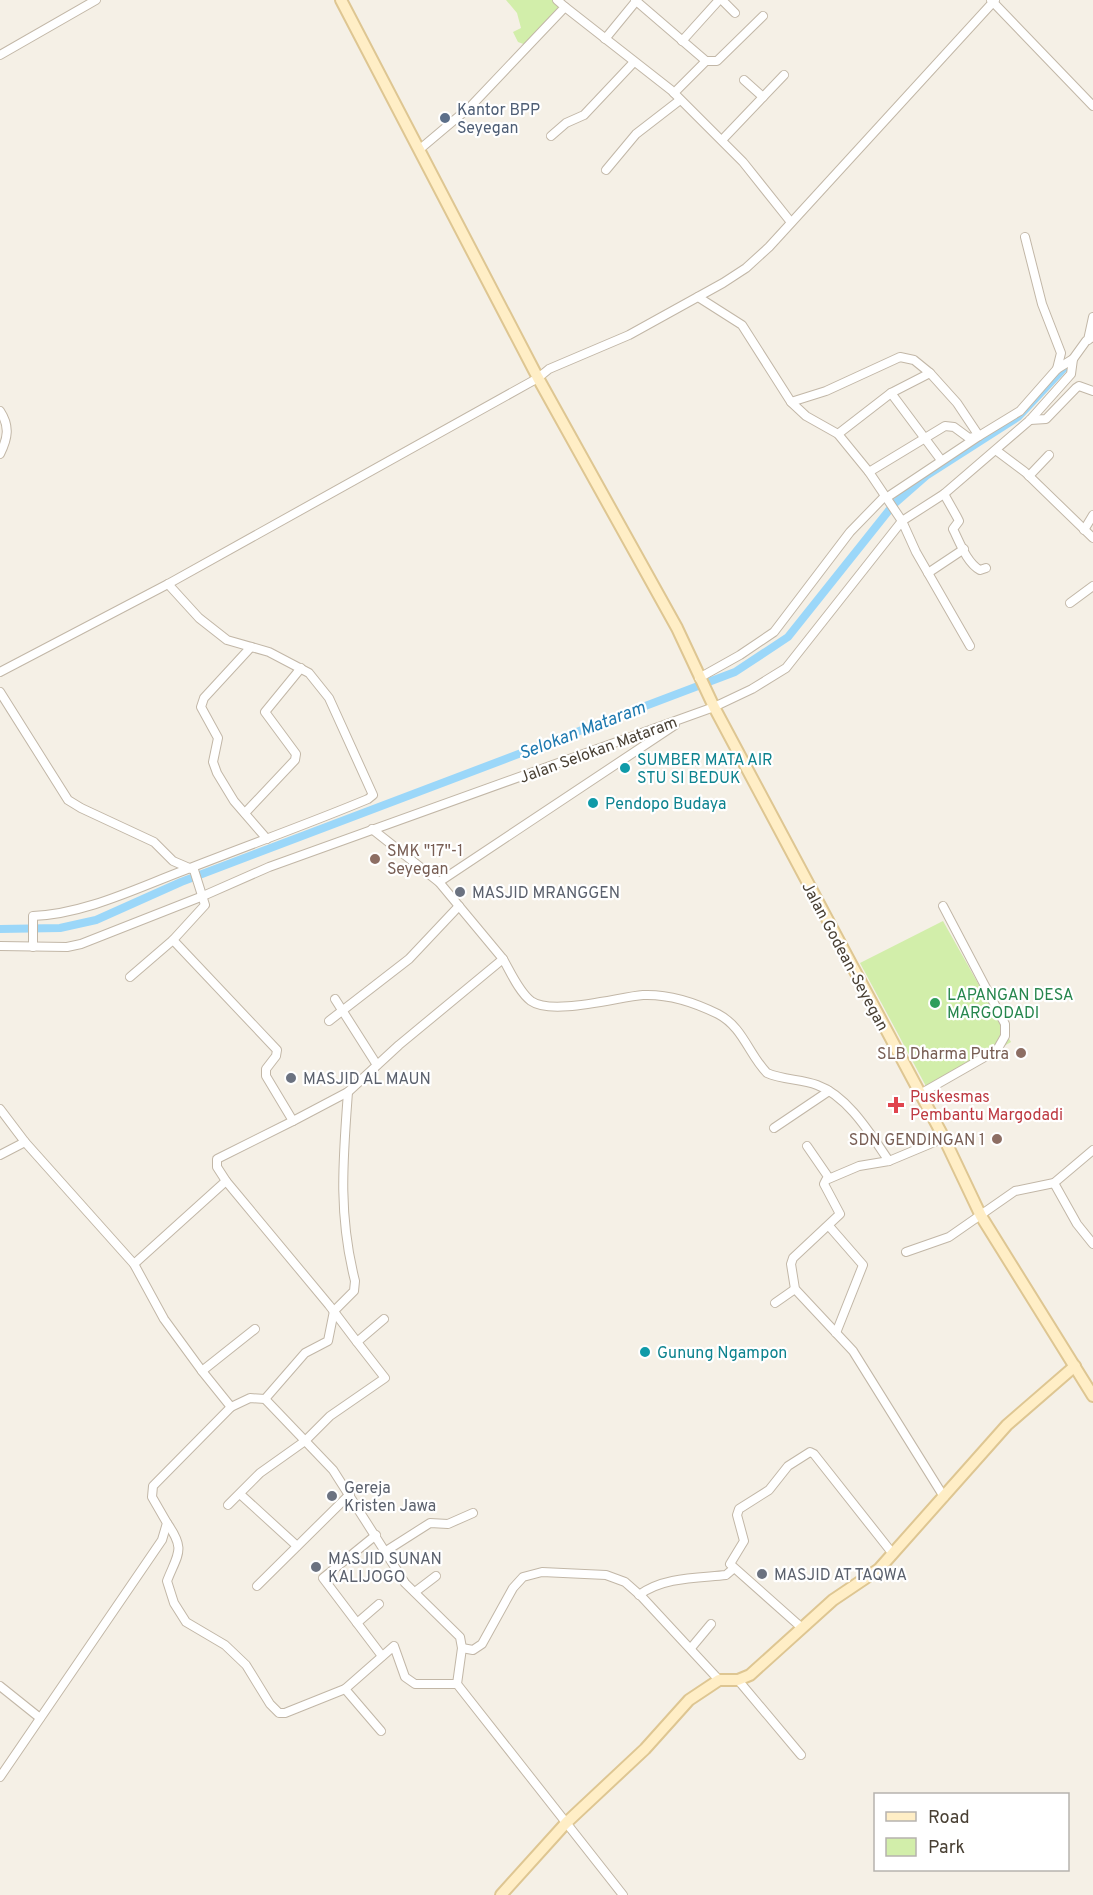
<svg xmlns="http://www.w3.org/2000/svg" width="1093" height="1895" font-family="Overpass,sans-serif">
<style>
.green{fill:#d2eeaa}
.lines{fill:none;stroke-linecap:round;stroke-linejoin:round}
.canal{stroke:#9bd7f9;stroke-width:8}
.street-casing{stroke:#c2b7a7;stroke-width:10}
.secondary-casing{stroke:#dec692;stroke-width:14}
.street{stroke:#fff;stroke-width:8}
.secondary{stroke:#ffeec6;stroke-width:10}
.service-dot{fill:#5c6f8a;stroke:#fff;stroke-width:2}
.culture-dot{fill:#0f9aa8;stroke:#fff;stroke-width:2}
.education-dot{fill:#8d6e63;stroke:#fff;stroke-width:2}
.worship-dot{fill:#6b7280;stroke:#fff;stroke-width:2}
.leisure-dot{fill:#2e9e5b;stroke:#fff;stroke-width:2}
.health-dot{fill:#e0444e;stroke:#fff;stroke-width:2}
.labels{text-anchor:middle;stroke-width:4.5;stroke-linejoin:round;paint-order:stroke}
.service-label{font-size:16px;fill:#4e5e75;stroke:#fff;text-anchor:start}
.street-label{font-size:16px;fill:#494034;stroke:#fff}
.culture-label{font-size:16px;fill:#0d838f;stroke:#fff;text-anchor:start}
.education-label{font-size:16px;fill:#785e54;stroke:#fff;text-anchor:end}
.worship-label{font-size:16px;fill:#5b616d;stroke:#fff;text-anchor:start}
.leisure-label{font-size:16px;fill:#27864d;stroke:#fff;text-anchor:start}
.health-label{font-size:16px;fill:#be3a42;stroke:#fff;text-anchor:start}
.water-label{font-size:18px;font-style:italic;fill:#1e79af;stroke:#fff}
</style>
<rect width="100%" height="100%" fill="#f5f0e6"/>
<g class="green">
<polygon points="506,0 557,0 561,3 559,10 526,45 518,42 513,32 521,28 517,13"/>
<polygon points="943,921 1011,1042 928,1090 860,963"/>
</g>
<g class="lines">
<polyline class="canal" points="0,929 60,928 96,920 181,882 735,672 788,637 894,504 926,476 1018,417 1065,367"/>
<g class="street-casing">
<g id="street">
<polyline points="635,0 706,61"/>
<polyline points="722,0 735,13"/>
<polyline points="991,0 1093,106"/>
<polyline points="565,7 671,90 743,162 790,221"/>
<polyline points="605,39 637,0"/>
<polyline points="682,41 719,0"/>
<polyline points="0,55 96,0"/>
<polyline points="744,80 763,97"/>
<polyline points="674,93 706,61 717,61 763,16"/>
<polyline points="551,136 566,123 584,115 634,62"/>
<polyline points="722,140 784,75"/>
<polyline points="420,149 471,106 565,7 557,0"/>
<polyline points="606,170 636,134 680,100"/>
<polyline points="1025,237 1042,304 1061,353 1057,369"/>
<polyline points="698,297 742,325 791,402 806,416 838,434 869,472 902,521 916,552 970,646"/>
<polyline points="1088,340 1093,317"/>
<polyline points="891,393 941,460"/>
<polyline points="791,402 826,391 900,357 914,360 930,373 891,393 838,434"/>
<path d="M0,411C10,426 8,438 0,454"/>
<polyline points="1030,420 1046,419 1076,388 1079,386 1093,391"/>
<polyline points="997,451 1025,472 1093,538"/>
<polyline points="869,472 945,426 954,427 969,438 979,436 1020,411 1057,369 1073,359"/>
<polyline points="1029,476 1049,455"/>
<path d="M944,494L957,517L959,521L953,529C960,543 967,563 980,570L986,568"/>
<polyline points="886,498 979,436 957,403 930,373"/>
<polyline points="1084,530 1093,515"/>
<polyline points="928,573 964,549"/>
<polyline points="1070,603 1093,586"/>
<polyline points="251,647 204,698 201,707 218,738 213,762 217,773 234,801 267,839"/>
<polyline points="0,672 168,584 538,378 549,369 629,335 723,283 746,268 769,247 995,0"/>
<polyline points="699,678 740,655 774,632 850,532 885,496"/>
<polyline points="0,692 68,800 81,808 154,842 173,861 194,870 205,905 173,940 277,1050 276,1056 266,1069 266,1076 293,1121 348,1092 399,1045 503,959 439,882 372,829"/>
<polyline points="245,813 295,760 296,754 265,712 301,668"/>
<polyline points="439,882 675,725"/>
<polyline points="0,946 67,947 81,944 203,896 269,867 714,707 752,689 786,668 902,521 944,494 1030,420 1071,374 1073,359 1086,341 1093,337"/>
<path d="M33,947V916C85,914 137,888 185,870C246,846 308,824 368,799L373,795L329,698L309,673L269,652L227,640L199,618L168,584"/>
<path d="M503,959C510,971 519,992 531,1001C552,1016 618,997 643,995C668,994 696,1003 718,1014C743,1027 749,1055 767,1073C783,1080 801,1079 817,1085C848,1096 871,1135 889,1161"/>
<polyline points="130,977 173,940"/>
<polyline points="335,999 377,1065"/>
<polyline points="329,1021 409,959 459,906"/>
<polyline points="920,1094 997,1050 1005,1036 1005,1024 943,906"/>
<polyline points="0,1109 25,1142 134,1264 164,1319 202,1371 231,1407 250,1398 265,1399 333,1470 405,1583 460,1637 462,1648 457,1684 623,1895"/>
<polyline points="774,1128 829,1091"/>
<polyline points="944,1138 889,1161 859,1166 826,1180 824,1184 840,1214 793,1258 791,1264 795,1289 853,1351 944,1497"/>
<polyline points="807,1146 829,1178"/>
<polyline points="0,1155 25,1142"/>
<polyline points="226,1181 329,1305 357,1342 384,1319"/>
<polyline points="1054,1183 1077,1224 1093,1244"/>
<polyline points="829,1226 863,1265 836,1333"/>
<polyline points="906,1252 949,1237 1015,1191 1054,1183 1093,1150"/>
<polyline points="134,1264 226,1181 217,1167 217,1159 293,1121"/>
<polyline points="775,1303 795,1289"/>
<polyline points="202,1371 255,1329"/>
<path d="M265,1399L305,1353L328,1341L334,1311L354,1291L355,1281C338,1214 343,1160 348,1092"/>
<polyline points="240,1494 297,1546"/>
<polyline points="228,1505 260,1473 305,1441 330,1416 385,1378 357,1342"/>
<path d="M167,1523C186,1550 178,1553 167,1581L174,1603L186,1622L225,1645L246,1665L270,1704L279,1713H285L345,1689L394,1646L405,1677L415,1684H457"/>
<polyline points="376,1535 323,1578 382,1656"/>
<polyline points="386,1551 430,1523 448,1524 473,1513"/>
<polyline points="257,1586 350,1494"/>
<polyline points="415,1592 436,1576"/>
<path d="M639,1595C663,1577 698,1578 726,1575L733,1569"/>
<polyline points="357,1623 379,1604"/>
<polyline points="802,1628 730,1564 744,1541 737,1515 739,1509 769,1490 788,1466 810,1452 814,1454 893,1554"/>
<polyline points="462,1648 473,1650 482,1644 513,1588 523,1577 542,1572 606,1575 625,1582 642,1597 719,1680"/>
<polyline points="691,1648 711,1624"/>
<polyline points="738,1680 801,1755"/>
<polyline points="0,1686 40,1718"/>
<polyline points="345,1689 381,1731"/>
<polyline points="0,1777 162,1540 167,1523 152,1497 153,1486 231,1407"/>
</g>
</g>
<g class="secondary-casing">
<g id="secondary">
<polyline points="341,0 538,378 677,628 714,707 944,1138 981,1216 1093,1396"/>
<polyline points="501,1895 566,1823 645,1749 689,1700 719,1680 738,1680 750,1675 833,1600 879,1569 1007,1425 1075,1366"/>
</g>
</g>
<use href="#street" class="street"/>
<use href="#secondary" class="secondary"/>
</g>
<circle class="service-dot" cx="445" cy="118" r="6"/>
<g class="culture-dot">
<circle cx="625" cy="768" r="6"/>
<circle cx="593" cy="803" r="6"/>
<circle cx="645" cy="1352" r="6"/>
</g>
<g class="education-dot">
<circle cx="375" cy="859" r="6"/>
<circle cx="1021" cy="1053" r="6"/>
<circle cx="997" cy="1139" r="6"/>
</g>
<g class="worship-dot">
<circle cx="460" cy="892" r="6"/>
<circle cx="291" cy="1078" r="6"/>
<circle cx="332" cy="1496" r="6"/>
<circle cx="316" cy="1567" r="6"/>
<circle cx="762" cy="1574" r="6"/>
</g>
<circle class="leisure-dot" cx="935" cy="1003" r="6"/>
<path class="health-dot" d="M893 1096h6v6h6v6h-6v6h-6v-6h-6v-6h6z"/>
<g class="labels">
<g class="service-label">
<text x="457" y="115">Kantor BPP<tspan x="457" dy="18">Seyegan</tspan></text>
</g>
<g class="street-label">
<text transform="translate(598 749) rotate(-20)" y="6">Jalan Selokan Mataram</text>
<text transform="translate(846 956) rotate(62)" y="6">Jalan Godean-Seyegan</text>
</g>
<g class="culture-label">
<text x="637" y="765">SUMBER MATA AIR<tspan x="637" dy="18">STU SI BEDUK</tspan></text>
<text x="605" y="809">Pendopo Budaya</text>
<text x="657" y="1358">Gunung Ngampon</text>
</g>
<g class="education-label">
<text x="387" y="856" text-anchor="start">SMK "17"-1<tspan x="387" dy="18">Seyegan</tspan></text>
<text x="1009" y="1059">SLB Dharma Putra</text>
<text x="985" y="1145">SDN GENDINGAN 1</text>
</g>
<g class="worship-label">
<text x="472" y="898">MASJID MRANGGEN</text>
<text x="303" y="1084">MASJID AL MAUN</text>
<text x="344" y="1493">Gereja<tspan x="344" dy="18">Kristen Jawa</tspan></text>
<text x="328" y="1564">MASJID SUNAN<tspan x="328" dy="18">KALIJOGO</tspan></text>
<text x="774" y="1580">MASJID AT TAQWA</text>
</g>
<g class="leisure-label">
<text x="947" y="1000">LAPANGAN DESA<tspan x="947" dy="18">MARGODADI</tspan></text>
</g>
<g class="health-label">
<text x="910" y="1102">Puskesmas<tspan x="910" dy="18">Pembantu Margodadi</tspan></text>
</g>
<g class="water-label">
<text transform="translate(582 730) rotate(-21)" y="6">Selokan Mataram</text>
</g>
</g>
<rect x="874" y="1793" width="195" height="78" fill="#ffffff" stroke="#b6b3ae" stroke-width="1.5"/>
<rect x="886" y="1812" width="30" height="9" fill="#ffeec6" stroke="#b6b3ae" stroke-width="1.5"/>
<text x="928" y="1823" font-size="18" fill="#494034">Road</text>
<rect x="886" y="1838" width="30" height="18" fill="#d2eeaa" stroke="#b6b3ae" stroke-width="1.5"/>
<text x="928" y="1853" font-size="18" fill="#494034">Park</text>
</svg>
